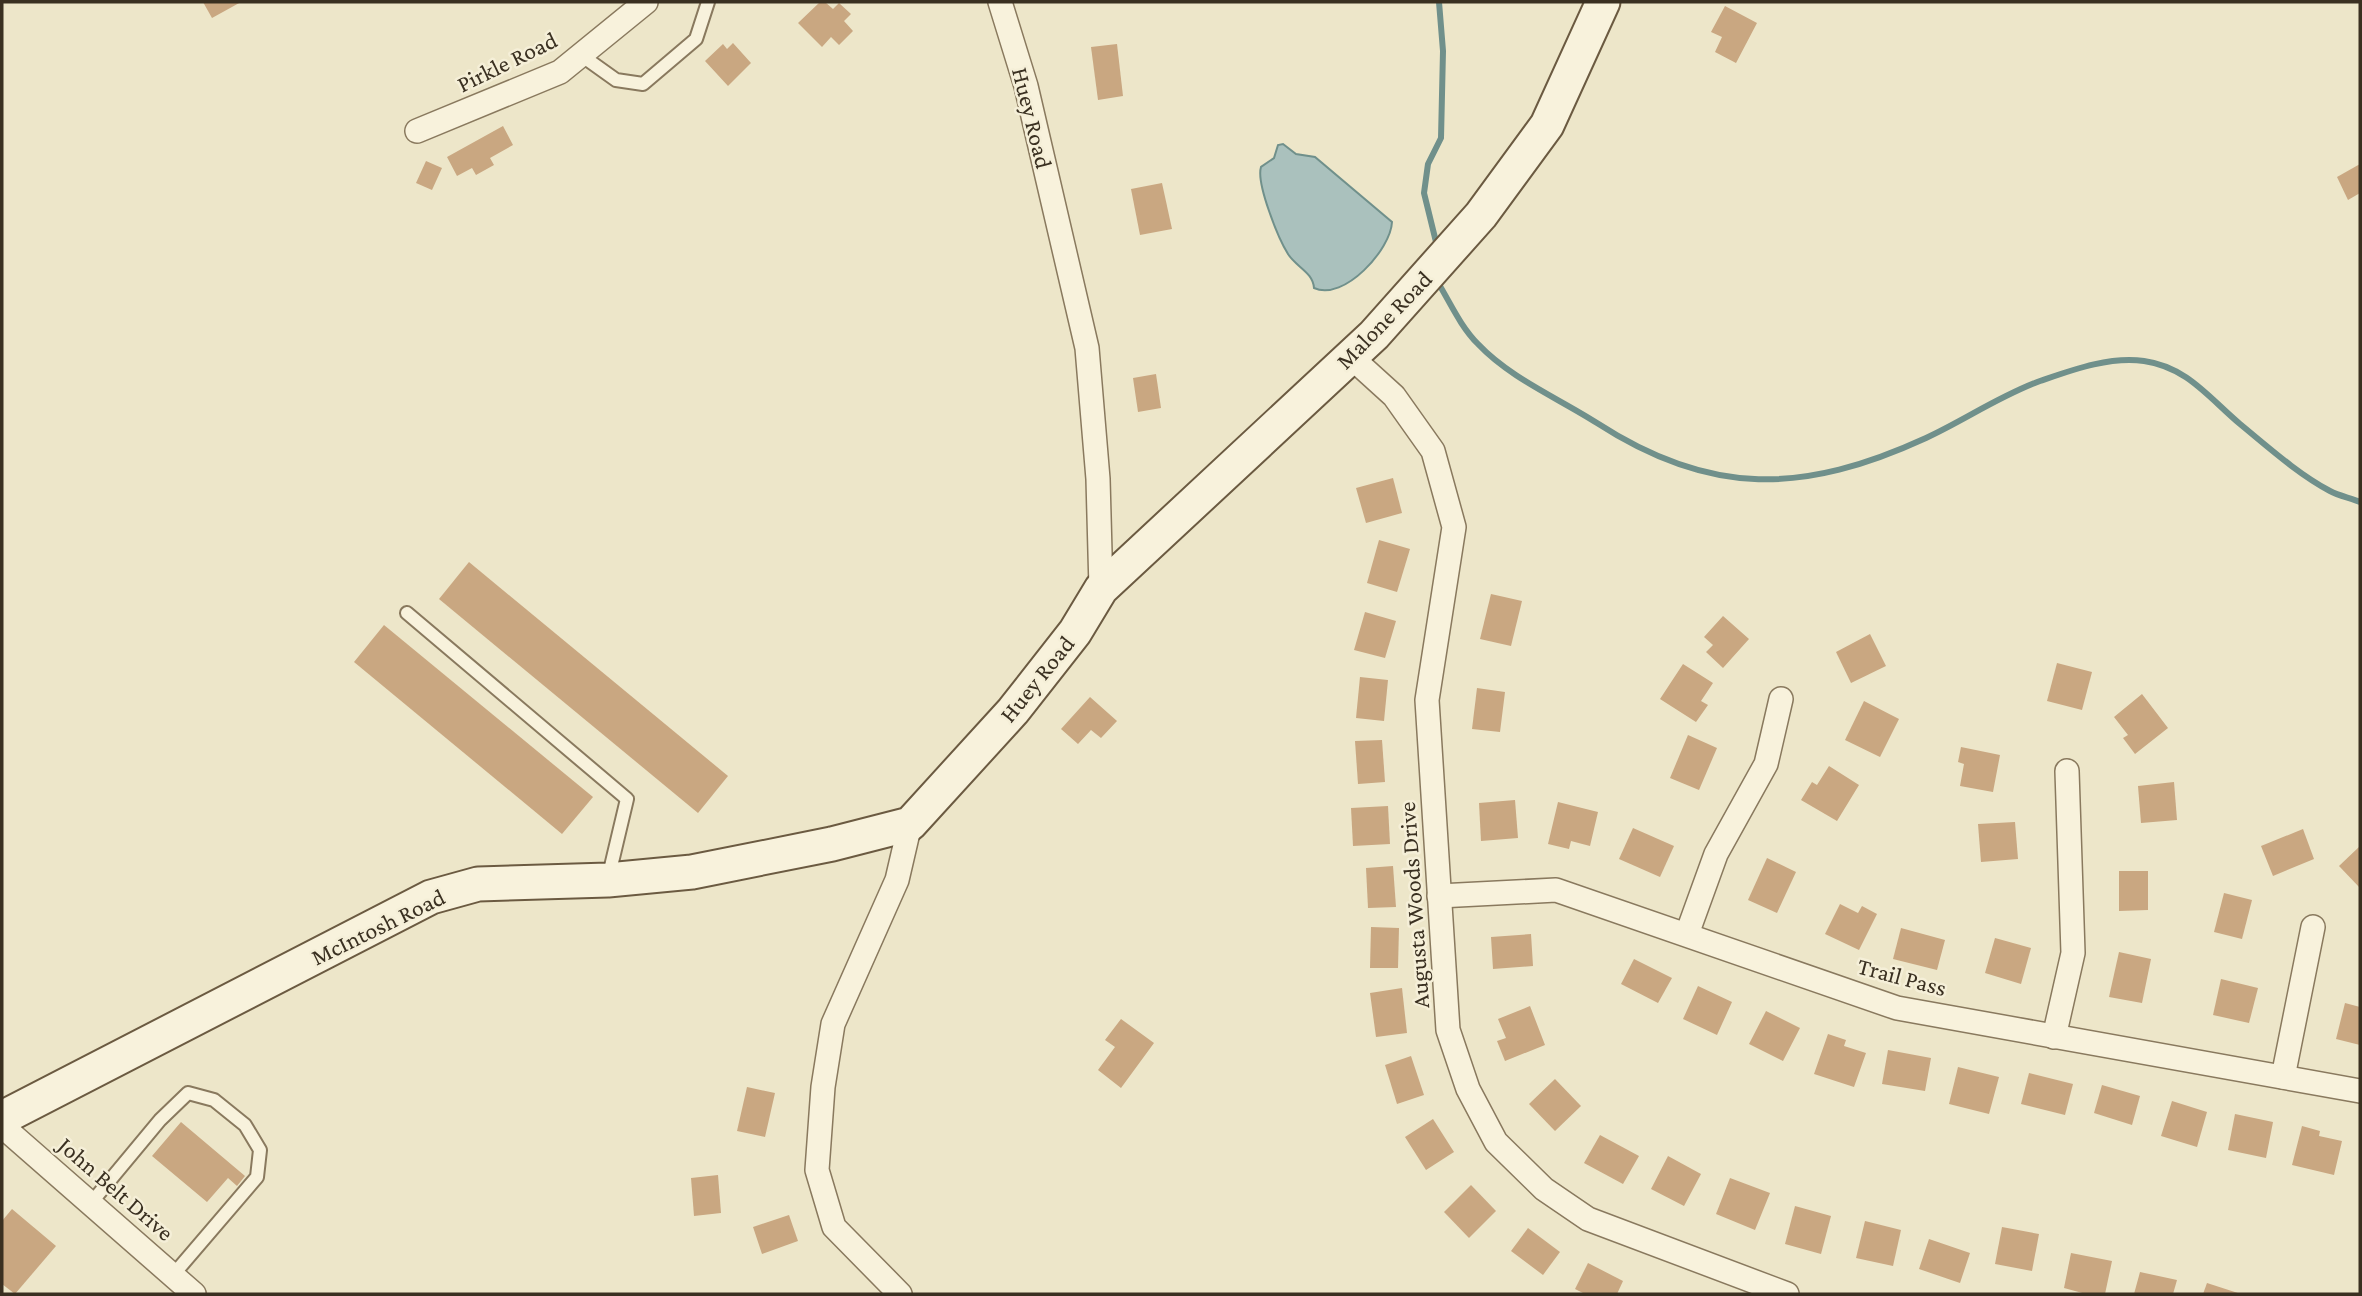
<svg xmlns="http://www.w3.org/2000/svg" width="2362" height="1296" font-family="'Crimson Pro',serif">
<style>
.water{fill:#aac1bd;stroke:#70908b;stroke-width:2}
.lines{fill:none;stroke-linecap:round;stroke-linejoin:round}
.stream{stroke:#70908b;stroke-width:6}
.building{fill:#c9a781}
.lane-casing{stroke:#89795e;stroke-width:16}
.street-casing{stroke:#89795e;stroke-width:26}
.secondary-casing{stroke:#6b5a41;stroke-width:37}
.lane{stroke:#f8f2dc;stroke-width:12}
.street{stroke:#f8f2dc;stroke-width:23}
.secondary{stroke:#f8f2dc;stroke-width:33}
.labels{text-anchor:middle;stroke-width:5;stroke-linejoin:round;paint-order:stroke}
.street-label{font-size:24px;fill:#3a3021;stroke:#f5efd8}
</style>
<rect width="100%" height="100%" fill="#ede6c9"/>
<path class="water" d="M1283,144L1296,154L1315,157L1392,222C1391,249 1344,302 1314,288C1313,272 1296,267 1288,254C1278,238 1256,183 1261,167L1274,158L1278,145Z"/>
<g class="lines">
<g class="stream">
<polyline points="1437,246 1424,193 1428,164 1441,138 1443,51 1439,2"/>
<path d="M1437,281C1450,302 1460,326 1478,344C1510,378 1558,398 1597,423C1711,497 1804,494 1926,438C1965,420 1999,396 2040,381C2072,370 2110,356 2144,361C2187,367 2209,398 2240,424C2268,447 2298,474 2330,491C2339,496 2351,498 2360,502"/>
</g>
</g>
<g class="building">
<polygon points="203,2 241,2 212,18"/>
<polygon points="820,2 825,2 833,9 839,3 851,14 844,21 853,31 839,45 831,37 822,47 798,23"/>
<polygon points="1725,6 1757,23 1736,63 1715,52 1722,37 1711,32"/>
<polygon points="733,43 751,63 728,86 705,61 723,44 727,49"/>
<polygon points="1117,44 1123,96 1098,100 1091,47"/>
<polygon points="503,126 513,145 490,158 494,165 476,175 472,168 457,176 447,157"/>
<polygon points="426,161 442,168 432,190 416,183"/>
<polygon points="2360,164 2360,193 2348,200 2337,177"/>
<polygon points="1162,183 1172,229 1140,235 1131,189"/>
<polygon points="1156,374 1161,408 1138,412 1133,378"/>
<polygon points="1393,478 1402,513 1366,523 1356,488"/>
<polygon points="1379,540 1410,549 1397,592 1367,583"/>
<polygon points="469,562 728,776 698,813 439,599"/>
<polygon points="1491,594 1522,601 1511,646 1480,639"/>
<polygon points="1365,612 1396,621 1385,658 1354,650"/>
<polygon points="1723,616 1749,639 1723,668 1706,652 1713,645 1704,637"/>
<polygon points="384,625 593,797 562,834 354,662"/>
<polygon points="1870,634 1886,666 1851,683 1836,652"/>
<polygon points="2057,663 2092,672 2082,710 2047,701"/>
<polygon points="1683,664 1713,683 1701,701 1708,705 1696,722 1660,699"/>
<polygon points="1360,677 1388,680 1384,721 1356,718"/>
<polygon points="1477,688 1505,692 1500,732 1472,729"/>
<polygon points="2142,694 2168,728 2135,754 2123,738 2128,735 2114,717"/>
<polygon points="1090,697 1117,721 1101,738 1091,730 1078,744 1061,729"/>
<polygon points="1864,701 1899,719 1880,757 1845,740"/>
<polygon points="1688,735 1717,748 1699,790 1670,778"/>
<polygon points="1382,740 1385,782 1358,784 1355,741"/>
<polygon points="1961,747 2000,755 1993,792 1960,786 1964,764 1958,762"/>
<polygon points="1829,766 1859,785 1837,821 1801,800 1812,782 1817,785"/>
<polygon points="2174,782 2177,820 2141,823 2138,786"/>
<polygon points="1515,800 1518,838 1481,841 1479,803"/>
<polygon points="1558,802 1598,812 1590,846 1571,841 1569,849 1548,844"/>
<polygon points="1388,806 1390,844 1353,846 1351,808"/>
<polygon points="2015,822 2018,859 1981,862 1978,824"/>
<polygon points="1633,828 1674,846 1660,877 1619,859"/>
<polygon points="2303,829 2314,859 2273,876 2261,846"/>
<polygon points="2360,846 2360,888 2339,866"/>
<polygon points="1767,858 1796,872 1777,913 1748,900"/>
<polygon points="1393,866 1396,907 1368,908 1366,868"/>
<polygon points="2119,871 2148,871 2148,910 2119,911"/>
<polygon points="2224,893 2252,900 2242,939 2214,932"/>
<polygon points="1840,904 1858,913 1862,906 1877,914 1859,950 1825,934"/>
<polygon points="1371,927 1399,928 1398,968 1370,968"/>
<polygon points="1901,928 1945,940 1937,970 1893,959"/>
<polygon points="1531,934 1533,966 1493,969 1491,937"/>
<polygon points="1995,938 2031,948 2021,984 1985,973"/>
<polygon points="2119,952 2151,959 2142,1003 2109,997"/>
<polygon points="1634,959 1672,978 1658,1003 1621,984"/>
<polygon points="2221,979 2258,988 2249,1023 2213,1015"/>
<polygon points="1698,986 1732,1002 1717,1035 1683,1019"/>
<polygon points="1402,988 1407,1033 1376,1037 1370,993"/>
<polygon points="2345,1003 2360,1007 2360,1045 2336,1039"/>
<polygon points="1530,1006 1545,1045 1505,1061 1497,1041 1506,1038 1498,1019"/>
<polygon points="1766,1011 1800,1028 1783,1061 1749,1044"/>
<polygon points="1121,1019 1154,1043 1121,1088 1098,1070 1115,1047 1105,1040"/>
<polygon points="1828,1034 1846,1040 1844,1046 1866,1053 1854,1087 1814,1074"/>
<polygon points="1888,1050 1931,1058 1925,1091 1882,1084"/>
<polygon points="1411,1056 1424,1095 1397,1104 1385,1065"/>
<polygon points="1958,1067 1999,1077 1989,1114 1949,1104"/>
<polygon points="2029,1073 2073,1084 2065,1115 2021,1104"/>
<polygon points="1555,1079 1581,1106 1555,1131 1529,1104"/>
<polygon points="2102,1085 2140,1096 2132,1125 2094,1113"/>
<polygon points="747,1087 775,1093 765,1137 737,1131"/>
<polygon points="2172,1101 2207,1112 2197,1147 2161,1136"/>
<polygon points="2235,1114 2273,1122 2266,1158 2228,1150"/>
<polygon points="1433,1119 1454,1152 1426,1170 1405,1137"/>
<polygon points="181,1122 245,1176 237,1186 228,1178 207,1202 152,1156"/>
<polygon points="2302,1126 2320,1131 2319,1136 2342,1141 2334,1175 2292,1165"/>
<polygon points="1600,1135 1639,1156 1623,1184 1584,1163"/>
<polygon points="1668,1156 1701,1174 1684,1206 1651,1189"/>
<polygon points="718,1175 721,1213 694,1216 691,1178"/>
<polygon points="1730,1178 1770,1193 1755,1230 1716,1214"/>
<polygon points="1471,1185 1496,1211 1469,1238 1444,1212"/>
<polygon points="1795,1206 1831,1216 1821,1254 1785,1244"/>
<polygon points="12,1209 56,1246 15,1294 2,1284 2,1221"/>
<polygon points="789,1215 798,1241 762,1254 753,1227"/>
<polygon points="1865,1221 1901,1230 1893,1266 1856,1258"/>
<polygon points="2002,1227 2039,1234 2032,1271 1995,1264"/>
<polygon points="1528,1228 1560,1252 1543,1275 1511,1251"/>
<polygon points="1929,1239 1970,1253 1960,1283 1919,1269"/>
<polygon points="2071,1253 2112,1261 2105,1294 2086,1294 2064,1288"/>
<polygon points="1588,1263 1623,1281 1617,1294 1585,1294 1575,1289"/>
<polygon points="2140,1272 2177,1280 2173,1294 2134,1294"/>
<polygon points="2207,1283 2241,1294 2203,1294"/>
</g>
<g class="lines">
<g class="lane-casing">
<g id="lane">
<polyline points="581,55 616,80 643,84 696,39 708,2"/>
<polyline points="407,613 627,799 608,879"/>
<polyline points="91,1203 160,1120 188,1093 214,1100 245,1125 260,1150 257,1177 174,1274"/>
</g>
</g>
<g class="street-casing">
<g id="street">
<polyline points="1000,2 1026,86 1087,348 1098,479 1101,589"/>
<polyline points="417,131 560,72 646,2"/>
<polyline points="1351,357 1394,396 1433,451 1454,527 1427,700 1448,1030 1468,1089 1496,1142 1544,1189 1588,1219 1787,1294"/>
<polyline points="1439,896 1556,890 1897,1008 2360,1091"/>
<polyline points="1687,934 1716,854 1766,764 1781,699"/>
<polyline points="2054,1037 2073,953 2067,771"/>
<polyline points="2283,1077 2313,927"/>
<polyline points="2,1126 194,1294"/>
<polyline points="900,1294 834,1227 817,1170 823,1087 833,1024 897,880 910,824"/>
</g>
</g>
<g class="secondary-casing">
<polyline id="secondary" points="2,1118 431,897 478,884 608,880 692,872 832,844 910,824 1013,711 1075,632 1101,589 1374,335 1481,215 1547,125 1603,2"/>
</g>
<use href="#lane" class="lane"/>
<use href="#street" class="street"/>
<use href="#secondary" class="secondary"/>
</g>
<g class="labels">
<g class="street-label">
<text transform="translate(507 62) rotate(-26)" y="8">Pirkle Road</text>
<text transform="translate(1032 118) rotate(76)" y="8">Huey Road</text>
<text transform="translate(1384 320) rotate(-46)" y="8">Malone Road</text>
<text transform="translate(1037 679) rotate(-51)" y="8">Huey Road</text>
<text transform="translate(1414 905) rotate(-94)" y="8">Augusta Woods Drive</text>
<text transform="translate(378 927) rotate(-26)" y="8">McIntosh Road</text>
<text transform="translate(1902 977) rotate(15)" y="8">Trail Pass</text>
<text transform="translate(116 1189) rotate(41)" y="8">John Belt Drive</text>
</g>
</g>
<rect width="2362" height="1296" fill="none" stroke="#3a3021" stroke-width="7"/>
</svg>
